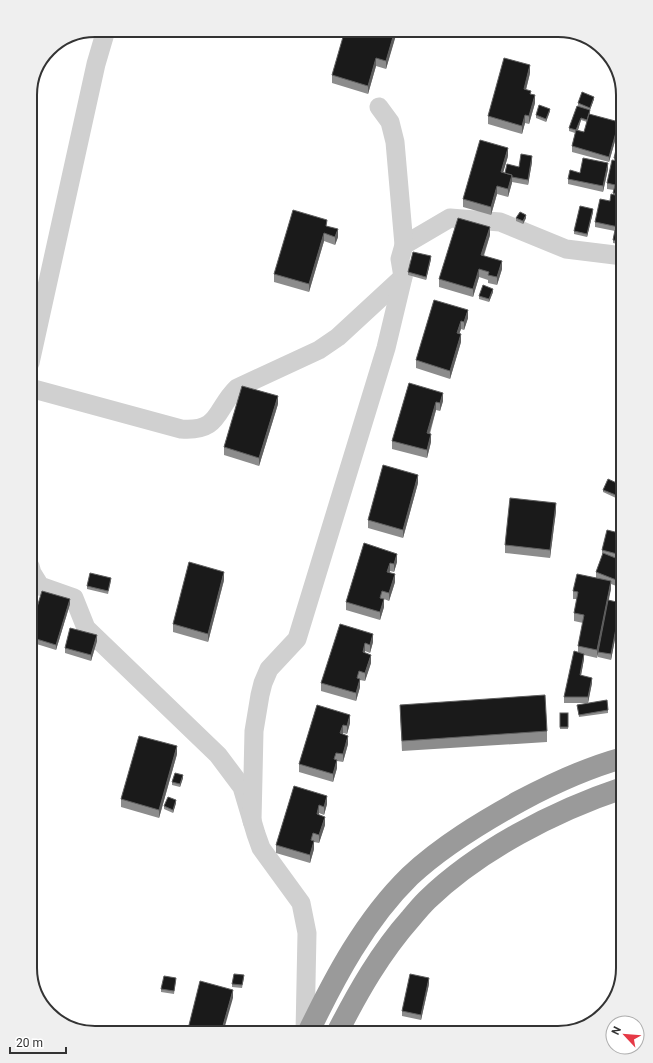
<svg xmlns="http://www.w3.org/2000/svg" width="653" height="1063" font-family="Roboto,sans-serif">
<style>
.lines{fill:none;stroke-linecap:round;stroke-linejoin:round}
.street{stroke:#d0d0d0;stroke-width:19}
.highway{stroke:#9a9a9a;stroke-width:22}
.wall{fill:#8c8c8c;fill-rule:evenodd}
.shaded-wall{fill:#5f5f5f}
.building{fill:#1a1a1a;stroke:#5f5f5f}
.rim{fill:none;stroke:#333;stroke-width:2}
</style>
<rect width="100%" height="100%" fill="#fff"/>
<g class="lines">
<g class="street">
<polyline points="404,245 450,218 500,222 566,249 623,256"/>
<polyline points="30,363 96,64 106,30"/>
<path d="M30,388L181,429C221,432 215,409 237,388L319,350L338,337L403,277"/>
<polyline points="30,566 32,573 40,586 74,598 86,628 218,755 242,787 256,834 261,848 301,903 307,933 305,1033"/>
<polyline points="252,821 254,731 260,695 263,683 269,669 297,639 386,348 403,277 400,259 404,245 395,142 390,122 379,107"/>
</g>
<g class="highway">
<path d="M308,1033C335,977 365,920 410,876C442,846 482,822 520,801C554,783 586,768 623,758"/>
<path d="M337,1033C358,992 380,953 411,918C416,912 421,906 427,900C479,850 554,811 623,788"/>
</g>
</g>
<g class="wall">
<polygon points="397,30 386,69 376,66 368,94 332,83 332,75"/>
<polygon points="530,73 526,90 531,94 535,103 529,124 525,123 522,134 488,124 488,116"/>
<path d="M594,99L590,110V114L619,127L609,162L572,152V146L575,133L569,131V128L578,106V103ZM581,120L587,122L584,132L578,130Z"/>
<polygon points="550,111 546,122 536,118 536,115"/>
<polygon points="623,129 623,245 613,243 613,240 615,231 595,227 595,222 610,201 613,194 614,190 607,189 607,183 614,160 614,158"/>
<polygon points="508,156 503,172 505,173 519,167 532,162 528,185 512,182 508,197 497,194 491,215 463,207 463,199"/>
<polygon points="608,169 603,192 568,184 568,179 580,173"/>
<polygon points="593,212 587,237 574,234 574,231"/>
<polygon points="516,218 526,218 523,224 516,221"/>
<polygon points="327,226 338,237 335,245 324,241 309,292 274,282 274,274"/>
<polygon points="490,235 484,256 502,269 497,285 488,283 488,280 479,277 473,297 439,287 439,279"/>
<polygon points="431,259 426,280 408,275 408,272"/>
<polygon points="493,292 489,302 479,299 479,296"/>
<polygon points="434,300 468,318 464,330 461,329 459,333 461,342 450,379 416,368 416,360"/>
<polygon points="409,383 443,401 440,411 436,410 430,434 431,442 427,458 392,449 392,441"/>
<polygon points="278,404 259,466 224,455 224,447"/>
<polygon points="418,483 403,538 368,528 368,520"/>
<polygon points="621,488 616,498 603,492 603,490"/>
<polygon points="556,511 550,558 505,553 505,545"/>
<polygon points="623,534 621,560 623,561 623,575 619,587 611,584 611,589 608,600 621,608 611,660 598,657 598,653 597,658 584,655 584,659 581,675 592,683 588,703 564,703 564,697 578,652 578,646 583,623 574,621 574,613 577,599 573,599 573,591 599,579 596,578 596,572 602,556 602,550"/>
<polygon points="364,543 397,562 394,572 390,571 389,572 395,582 389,601 384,599 384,607 380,620 346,610 346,602"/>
<polygon points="224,580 208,642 173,632 173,624"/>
<polygon points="111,581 108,594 87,589 87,586"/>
<polygon points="70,604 56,650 30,642 30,630"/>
<polygon points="619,621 623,621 623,637 618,637"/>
<polygon points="373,634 373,642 370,653 365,651 365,653 371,663 365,681 360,680 360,687 356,701 321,691 321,683"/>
<polygon points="97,641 91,661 65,653 65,648"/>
<polygon points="317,705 350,723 347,734 343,733 342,734 348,744 343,762 337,761 337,768 333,782 299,772 299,764"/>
<polygon points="400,705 547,731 547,742 402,751 400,715"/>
<polygon points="577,705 608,710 608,713 579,717"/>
<rect x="560" y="713" width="8" height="16"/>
<polygon points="177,754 159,818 121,807 121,799"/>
<polygon points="183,778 180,787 172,785 172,782"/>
<polygon points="294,786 327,804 324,815 319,813 319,815 325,825 319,843 314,842 314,849 310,863 276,853 276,845"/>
<polygon points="176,803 173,813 164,809 164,806"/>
<polygon points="244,978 242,988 232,987 232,984"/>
<polygon points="176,980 174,994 161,992 161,989"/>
<polygon points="429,984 421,1020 402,1016 402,1011"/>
</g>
<g class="shaded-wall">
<polygon points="395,30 397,30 397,32 386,69 386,61"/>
<polygon points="376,58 376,66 368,94 368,86"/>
<polygon points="530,65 530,73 524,97 524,89"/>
<polygon points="535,95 535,103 529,124 529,116"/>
<polygon points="594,97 594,99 590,110 590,108"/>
<polygon points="550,109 550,111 546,122 546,119"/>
<polygon points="525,115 525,123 522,134 522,126"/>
<polygon points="581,118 581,120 577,133 577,130"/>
<polygon points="619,122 619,127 609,162 609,157"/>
<polygon points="508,148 508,156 501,180 501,172"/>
<polygon points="532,156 532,162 528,185 528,180"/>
<polygon points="608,163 608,169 603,192 603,186"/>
<polygon points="512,175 512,183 508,197 508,189"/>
<polygon points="497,186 497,194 491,215 491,207"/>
<polygon points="593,209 593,212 587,237 587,234"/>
<polygon points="526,215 526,218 523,224 523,221"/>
<polygon points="490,227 490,235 481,263 481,255"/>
<polygon points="338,229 338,237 335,245 335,237"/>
<polygon points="324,233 324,241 309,292 309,284"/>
<polygon points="431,256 431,259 426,280 426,277"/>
<polygon points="502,261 502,269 497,285 497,277"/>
<polygon points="479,269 479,277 473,297 473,289"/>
<polygon points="493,289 493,292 489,302 489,299"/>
<polygon points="468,310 468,318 464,330 464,322"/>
<polygon points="461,321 461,329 457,341 457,333"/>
<polygon points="461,334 461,342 450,379 450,371"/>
<polygon points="443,393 443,401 440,411 440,403"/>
<polygon points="278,396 278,404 259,466 259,458"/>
<polygon points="436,402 436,410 427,441 427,433"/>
<polygon points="431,434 431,442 427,458 427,450"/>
<polygon points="418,475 418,483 403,538 403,530"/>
<polygon points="621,485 621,488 616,498 616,495"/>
<polygon points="556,503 556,511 550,558 550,550"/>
<polygon points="623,547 623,552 621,561 621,555"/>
<polygon points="397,554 397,562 394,572 394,564"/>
<polygon points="390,563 390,571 387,580 387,572"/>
<polygon points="623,570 623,575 619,587 619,581"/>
<polygon points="224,572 224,580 208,642 208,634"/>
<polygon points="395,574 395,582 389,601 389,593"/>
<polygon points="611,581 611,589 597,658 597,650"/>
<polygon points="70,599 70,604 56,650 56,645"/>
<polygon points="384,599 384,607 380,620 380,612"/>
<polygon points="621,603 621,608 611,660 611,654"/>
<polygon points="373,634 373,642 370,653 370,645"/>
<polygon points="97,635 97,641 91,661 91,655"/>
<polygon points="365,643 365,651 363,660 363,652"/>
<polygon points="584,654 584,659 580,681 580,675"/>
<polygon points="371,655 371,663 365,681 365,673"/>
<polygon points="592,678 592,683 588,703 588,697"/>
<polygon points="360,679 360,687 356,701 356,693"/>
<polygon points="350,715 350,723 347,734 347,726"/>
<polygon points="343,725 343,733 340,741 340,733"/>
<polygon points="348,736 348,744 343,762 343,754"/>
<polygon points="177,746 177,754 159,818 159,810"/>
<polygon points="337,760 337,768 333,782 333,774"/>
<polygon points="183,775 183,778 180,787 180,784"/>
<polygon points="327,796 327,804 324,815 324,807"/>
<polygon points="176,800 176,803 173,813 173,810"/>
<polygon points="319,805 319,813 317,822 317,814"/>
<polygon points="325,817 325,825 319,843 319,835"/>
<polygon points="314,841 314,849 310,863 310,855"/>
<polygon points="429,978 429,984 421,1020 421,1015"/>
<polygon points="233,990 233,998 223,1033 221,1033"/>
</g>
<g class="building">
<polygon points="345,30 395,30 386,61 376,58 368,86 332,75"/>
<polygon points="504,58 530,65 524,89 531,91 530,94 535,95 529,116 525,115 522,126 488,116"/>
<polygon points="582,92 594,97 590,108 578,103"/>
<polygon points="539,105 550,109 546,119 536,115"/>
<polygon points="577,106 590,110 587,120 581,118 576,130 569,128"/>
<polygon points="589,114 619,122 609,157 572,146 576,130 584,132"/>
<polygon points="621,129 623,129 623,160 614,158"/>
<polygon points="480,140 508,148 501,172 512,175 508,189 497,186 491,207 463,199"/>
<polygon points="521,154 532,156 528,180 512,177 512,175 505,173 507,164 519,167"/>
<polygon points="583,158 608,163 603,186 568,179 570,170 580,173"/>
<polygon points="612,160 623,162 623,195 613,193 615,185 607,183"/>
<polygon points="611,194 623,197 623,228 595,222 600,199 610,201"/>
<polygon points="580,206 593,209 587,234 574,231"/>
<polygon points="293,210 327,220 326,226 338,229 335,237 324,233 309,284 274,274"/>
<polygon points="520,212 526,215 523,221 516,218"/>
<polygon points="458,218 490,227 481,255 502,261 497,277 488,275 489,272 479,269 473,289 439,279"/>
<polygon points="615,230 623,232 623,242 613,240"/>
<polygon points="413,252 431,256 426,277 408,272"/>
<polygon points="483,285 493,289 489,299 479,296"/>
<polygon points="434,300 468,310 464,322 461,321 457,333 461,334 450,371 416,360"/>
<polygon points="409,383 443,393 440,403 436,402 427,433 431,434 427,450 392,441"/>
<polygon points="242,386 278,396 259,458 224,447"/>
<polygon points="383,465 418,475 403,530 368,520"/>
<polygon points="608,479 621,485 616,495 603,490"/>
<polygon points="510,498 556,503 550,550 505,545"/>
<polygon points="607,530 623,534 623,547 621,555 602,550"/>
<polygon points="364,543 397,554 394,564 390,563 387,572 395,574 389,593 382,591 380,598 384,599 380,612 346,602"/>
<polygon points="603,553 623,561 623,570 619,581 596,572"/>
<polygon points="189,562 224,572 208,634 173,624"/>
<polygon points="90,573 111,578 108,591 87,586"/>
<polygon points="577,574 611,581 597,650 578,646 584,615 574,613 578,592 573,591"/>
<polygon points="42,591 70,599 56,645 30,637 30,630"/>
<polygon points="608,600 621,603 611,654 598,652"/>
<polygon points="619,621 623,621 623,634 618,634"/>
<polygon points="340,624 373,634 370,645 365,643 363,652 371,655 365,673 359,671 357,678 360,679 356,693 321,683"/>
<polygon points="70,628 97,635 91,655 65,648"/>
<polygon points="574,651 584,654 580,675 592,678 588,697 564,697"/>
<polygon points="545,695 547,731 402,741 400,705"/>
<polygon points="607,700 608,710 579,715 577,705"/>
<polygon points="317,705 350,715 347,726 343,725 340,733 348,736 343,754 336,753 334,759 337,760 333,774 299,764"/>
<rect x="560" y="713" width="8" height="14"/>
<polygon points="139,736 177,746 159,810 121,799"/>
<polygon points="175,773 183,775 180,784 172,782"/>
<polygon points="294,786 327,796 324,807 319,805 317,814 325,817 319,835 313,833 311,840 314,841 310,855 276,845"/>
<polygon points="168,797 176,800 173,810 164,806"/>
<polygon points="234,974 244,975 242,985 232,984"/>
<polygon points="410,974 429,978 421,1015 402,1011"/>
<polygon points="164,976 176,978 174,991 161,989"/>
<polygon points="200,981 233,990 221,1033 187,1033"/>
</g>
<path d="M0 0H653V1063H0ZM95 37H558A58 58 0 0 1 616 95V968A58 58 0 0 1 558 1026H95A58 58 0 0 1 37 968V95A58 58 0 0 1 95 37Z" fill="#efefef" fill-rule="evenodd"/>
<path class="rim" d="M95 37H558A58 58 0 0 1 616 95V968A58 58 0 0 1 558 1026H95A58 58 0 0 1 37 968V95A58 58 0 0 1 95 37Z"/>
<g transform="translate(625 1035) rotate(296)"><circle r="19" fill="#ffffff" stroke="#adadad"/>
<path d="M0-3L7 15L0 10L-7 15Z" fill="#e63946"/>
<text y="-6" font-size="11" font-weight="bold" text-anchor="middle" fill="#333333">N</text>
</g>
<path d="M10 1047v6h56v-6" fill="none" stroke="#333333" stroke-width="2"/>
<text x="16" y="1047" font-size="12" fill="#333333" stroke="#ffffff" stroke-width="3" paint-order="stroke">20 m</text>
</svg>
